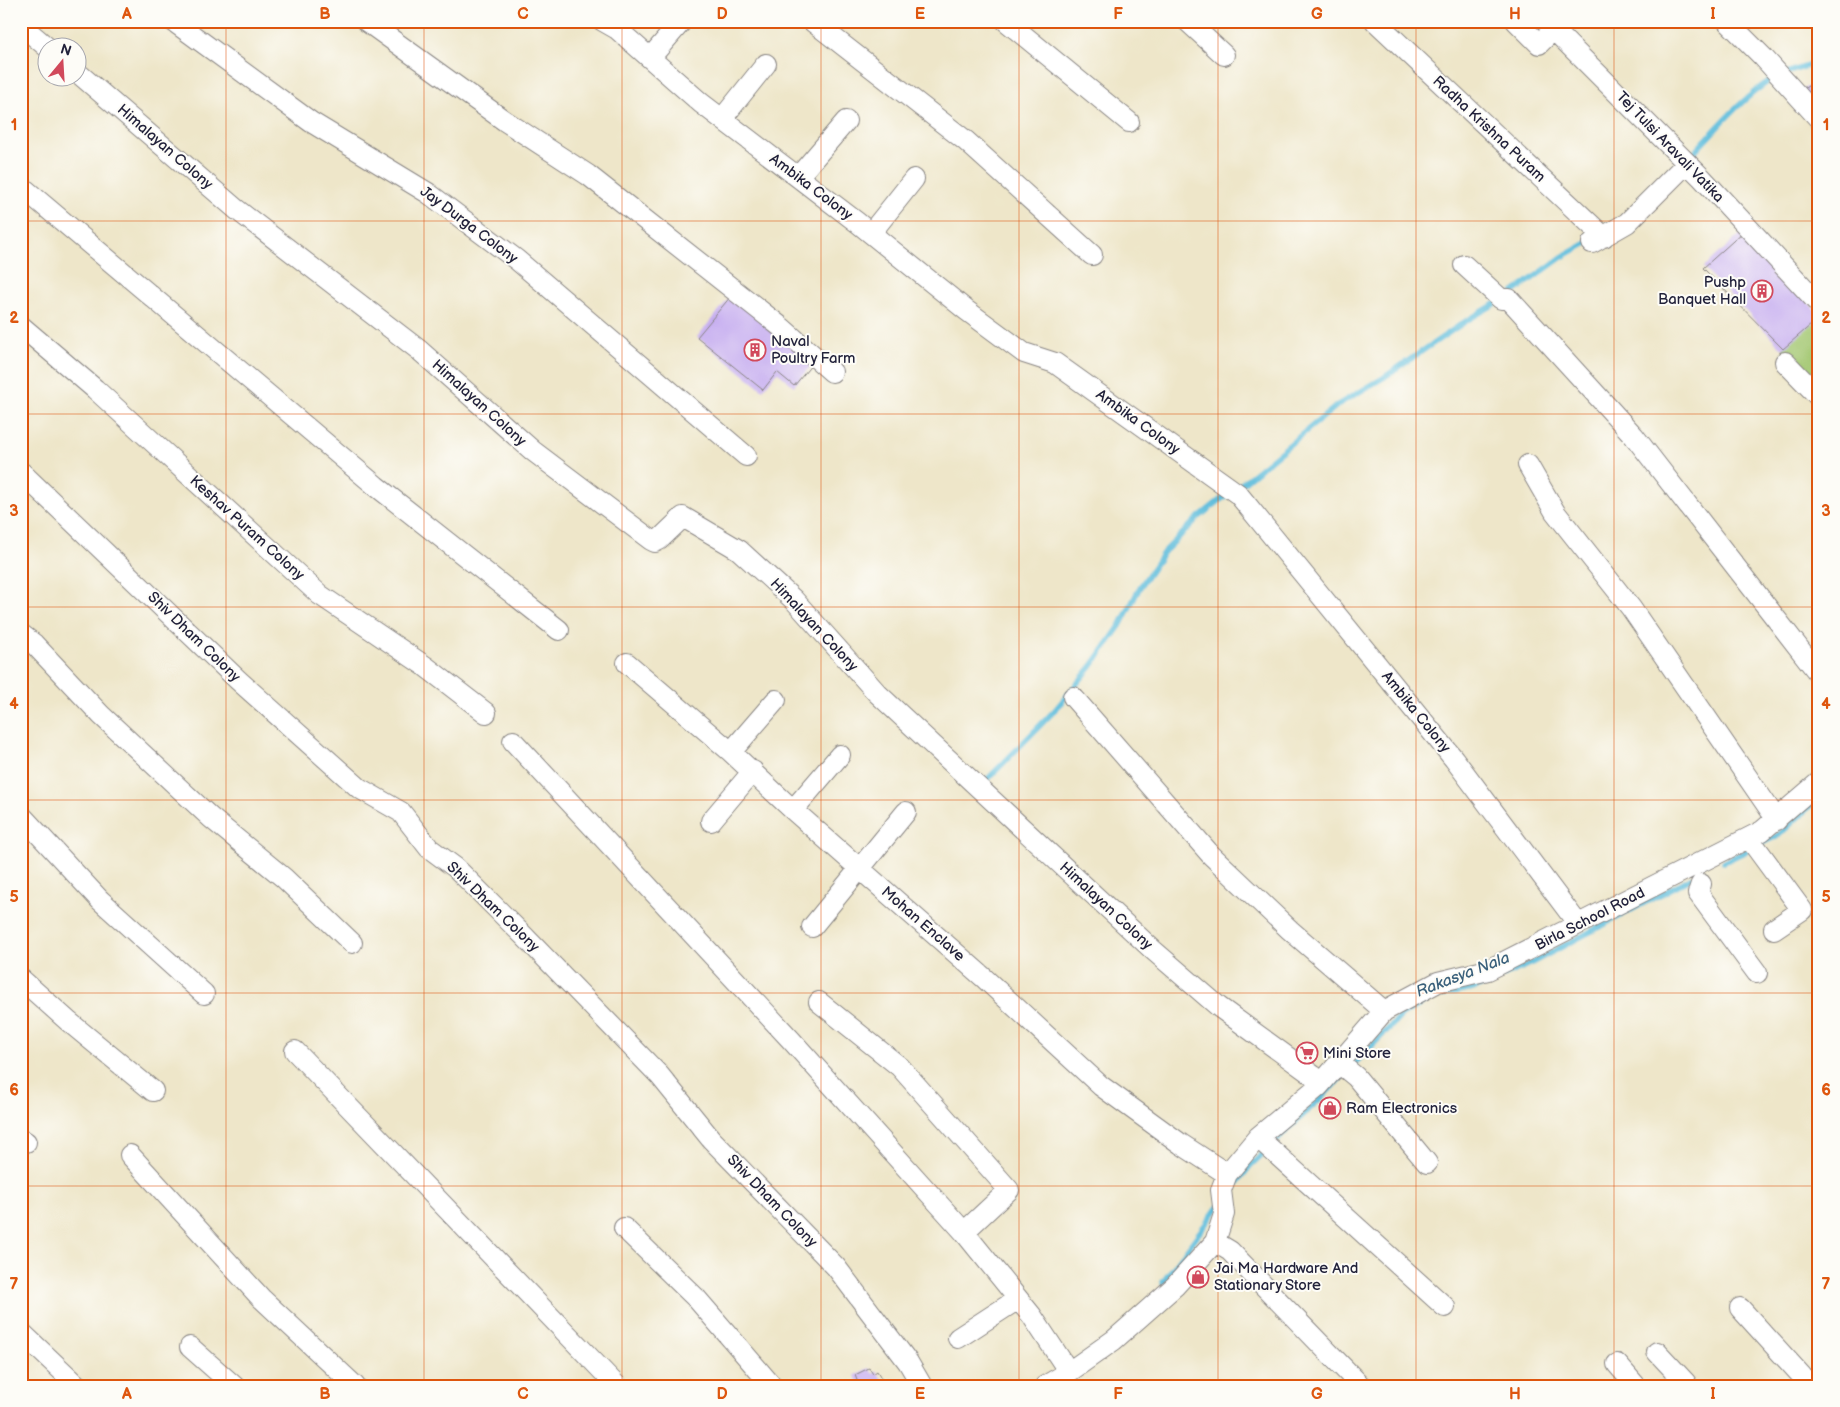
<svg xmlns="http://www.w3.org/2000/svg" width="1840" height="1407" font-family="'Balsamiq Sans',sans-serif">
<style>
.green{fill:#a3c771;stroke:#627456}
.lines{fill:none;stroke-linecap:round;stroke-linejoin:round}
.stream{stroke:#5ebddc;stroke-width:5.5}
.building{fill:#c5acf0}
.minor-casing{stroke:#888482;stroke-width:22}
.minor{stroke:#fff;stroke-width:20}
.grid{fill:none;stroke:#de560e;stroke-width:1;stroke-opacity:0.55}
.labels{text-anchor:middle;dominant-baseline:central;stroke-width:4;stroke-linejoin:round;paint-order:stroke}
.street-label{font-size:15px;fill:#22223b;stroke:#fdfcf7}
.poi-label{font-size:15px;fill:#22223b;stroke:#fdfcf7;text-anchor:start}
.water-label{font-size:16px;font-style:italic;fill:#3a607b;stroke:#fdfcf7}
.neatline{fill:none;stroke:#de560e;stroke-width:2}
.grid-label{font-size:16px;text-anchor:middle;font-weight:bold;fill:#de560e}
</style>
<rect width="100%" height="100%" fill="#fdfcf7"/>
<filter id="ink" filterUnits="userSpaceOnUse"><feTurbulence type="fractalNoise" baseFrequency=".02" numOctaves="2"/><feDisplacementMap in="SourceGraphic" scale="10" xChannelSelector="R" yChannelSelector="G"/><feConvolveMatrix kernelMatrix="1 2 1 2 8 2 1 2 1" color-interpolation-filters="sRGB"/></filter>
<filter id="wash" filterUnits="userSpaceOnUse"><feTurbulence type="fractalNoise" baseFrequency=".0096" numOctaves="4" result="noise"/><feDisplacementMap in="SourceGraphic" scale="20" xChannelSelector="R" yChannelSelector="G"/><feGaussianBlur stdDeviation="1.12" result="paint"/><feColorMatrix in="noise" values="0 0 0 0 0 0 0 0 0 0 0 0 0 0 0 0 0 1.4 0 .05"/><feComposite in="paint" operator="in"/></filter>
<g filter="url(#wash)">
<rect width="100%" height="100%" fill="#eee6c9"/>
<path class="green" d="M1819,314V388L1783,349Z"/>
<g class="lines">
<path class="stream" d="M1789,72L1819,62
M1692,155C1717,128 1741,99 1772,79
M1514,292L1562,257L1587,243
M1239,486L1339,404L1383,378L1466,321L1495,304
M983,784L1054,711L1091,667L1120,626L1140,587L1163,553L1199,517L1229,493
M1724,862L1780,834L1819,798
M1227,1196L1250,1166L1322,1097L1402,1015L1433,997L1473,989L1526,966L1691,878
M1163,1282L1218,1207"/>
</g>
<g id="blocks">
<path class="building" d="M1819,78V113L1801,91Z
M1743,232L1819,314V318L1783,349L1703,268Z
M731,296L813,363L794,386L777,372L763,390L697,337Z
M869,1368L873,1374L877,1371L883,1381L876,1386H854L858,1383L855,1375Z"/>
</g>
</g>
<g filter="url(#ink)">
<use href="#blocks" fill-opacity="0" stroke="#888482" stroke-width="1"/>
<g class="lines">
<g class="minor-casing">
<path id="minor" d="M173,21L311,122L428,193L517,260L746,456
M366,21L505,121L588,175L781,327L832,372
M603,21L617,29L701,103L858,223L966,310L1024,353L1055,363L1238,494L1454,759L1578,924
M812,21L966,141L1092,255
M1006,21L1129,122
M1187,21L1224,55
M1375,21L1604,237
M1516,21L1539,44L1551,32H1556L1702,178L1819,304
M1727,21L1763,57L1819,119
M21,25L48,48
M650,58L682,21
M78,73L236,209L419,350L533,451L651,540L655,542L659,540L683,517L739,550L794,600L877,693L1153,950L1219,1007L1322,1082
M722,119L766,64
M798,177L846,121
M21,186L376,486L559,630
M871,233L914,179
M1592,243L1627,223L1687,163
M1464,265L1501,299H1509L1634,436L1819,674
M21,326L95,389L320,595L425,666L486,713
M1785,362L1819,397
M1528,465L1555,512L1631,608L1777,820
M21,472L238,680L359,788L401,812L429,848L456,868L524,936L660,1076L711,1139L836,1267L908,1362L922,1386
M21,634L34,644L101,715L211,818L284,878L352,943
M627,663L731,752L793,810L983,977L1101,1086L1181,1144L1227,1174
M1073,697L1211,855L1290,930L1384,1011
M513,741L792,1041L964,1232L1032,1316L1069,1372
M731,752L776,700
M793,810L840,755
M21,815L100,900L204,994
M711,821L753,771
M1749,838L1802,910L1774,929
M1701,884L1698,893L1757,973
M812,927L906,812
M21,979L68,1021L153,1091
M819,1002L900,1067L1009,1190L964,1232
M295,1051L617,1386
M1339,1063L1356,1077L1427,1163
M1258,1137L1265,1144L1445,1307
M21,1139L26,1142
M130,1155L261,1298L355,1386
M624,1228L697,1299L772,1386
M1215,1242L1230,1251L1361,1386
M1740,1308L1811,1386
M21,1332L78,1386
M958,1338L1018,1299
M190,1347L234,1386
M1657,1352L1686,1383L1684,1386
M1617,1364L1636,1386
M1045,1386L1069,1372L1114,1340L1175,1286L1215,1242L1224,1214L1221,1190L1227,1174L1258,1137L1319,1086L1384,1011L1438,982L1488,970L1762,831L1819,782"/>
</g>
<use href="#minor" class="minor"/>
</g>
</g>
<path class="grid" d="M226,21V1386M424,21V1386M622,21V1386M821,21V1386M1019,21V1386M1218,21V1386M1416,21V1386M1614,21V1386M21,221H1819M21,414H1819M21,607H1819M21,800H1819M21,993H1819M21,1186H1819"/>
<defs>
<g id="building-ring" transform="scale(1.125)"><circle r="9.5" fill="#fdfcf7" stroke="#d1495b" stroke-width="1.5"/><path d="M-4-6H4V6H1V3H-1V6H-4ZM-2.5-4.3h1.7v1.8h-1.7ZM.8-4.3h1.7v1.8H.8ZM-2.5-1h1.7V.8h-1.7ZM.8-1h1.7V.8H.8Z" fill="#d1495b"/></g>
<g id="supermarket-ring" transform="scale(1.125)"><circle r="9.5" fill="#fdfcf7" stroke="#d1495b" stroke-width="1.5"/><path d="M-6-5.5h2.5l.6 2H6L4.5 2H-2.5L-4.4-4H-6ZM-1.5 3.2a1.3 1.3 0 1 0 .1 0ZM3 3.2a1.3 1.3 0 1 0 .1 0Z" fill="#d1495b"/></g>
<g id="shop-ring" transform="scale(1.125)"><circle r="9.5" fill="#fdfcf7" stroke="#d1495b" stroke-width="1.5"/><path d="M-5-2.5h2.3a2.7 3.5 0 0 1 5.4 0H5L5.5 6h-11ZM-1.5-2.5h3a1.5 2.3 0 0 0-3 0Z" fill="#d1495b"/></g>
</defs>
<g fill-rule="evenodd">
<use href="#building-ring" x="1762" y="291"/>
<use href="#building-ring" x="755" y="350"/>
<use href="#supermarket-ring" x="1307" y="1053"/>
<use href="#shop-ring" x="1330" y="1108"/>
<use href="#shop-ring" x="1198" y="1277"/>
</g>
<g class="labels">
<g class="street-label">
<text transform="translate(1489 129) rotate(43)">Radha Krishna Puram</text>
<text transform="translate(165 147) rotate(41)">Himalayan Colony</text>
<text transform="translate(1670 147) rotate(46)">Tej Tulsi Aravali Vatika</text>
<text transform="translate(811 187) rotate(37)">Ambika Colony</text>
<text transform="translate(469 225) rotate(37)">Jay Durga Colony</text>
<text transform="translate(479 403) rotate(42)">Himalayan Colony</text>
<text transform="translate(1138 422) rotate(36)">Ambika Colony</text>
<text transform="translate(247 528) rotate(42)">Keshav Puram Colony</text>
<text transform="translate(814 625) rotate(47)">Himalayan Colony</text>
<text transform="translate(194 637) rotate(44)">Shiv Dham Colony</text>
<text transform="translate(1416 712) rotate(51)">Ambika Colony</text>
<text transform="translate(1106 906) rotate(43)">Himalayan Colony</text>
<text transform="translate(493 907) rotate(44)">Shiv Dham Colony</text>
<text transform="translate(1590 919) rotate(-27)">Birla School Road</text>
<text transform="translate(923 924) rotate(41)">Mohan Enclave</text>
<text transform="translate(772 1201) rotate(46)">Shiv Dham Colony</text>
</g>
<g class="poi-label">
<text x="1746" y="282" text-anchor="end">Pushp<tspan x="1746" dy="17">Banquet Hall</tspan></text>
<text x="771" y="341">Naval<tspan x="771" dy="17">Poultry Farm</tspan></text>
<text x="1323" y="1053">Mini Store</text>
<text x="1346" y="1108">Ram Electronics</text>
<text x="1214" y="1268">Jai Ma Hardware And<tspan x="1214" dy="17">Stationary Store</tspan></text>
</g>
<g class="water-label">
<text transform="translate(1463 975) rotate(-21)">Rakasya Nala</text>
</g>
</g>
<rect width="1840" height="1407" fill="none" stroke="#fdfcf7" stroke-width="55"/>
<g transform="translate(62 62) rotate(18)"><circle r="24" fill="#fdfcf7" stroke="#a5a5ac"/>
<path d="M0-4L9 19L0 12L-9 19Z" fill="#d1495b"/>
<text y="-8" font-size="14" font-weight="bold" text-anchor="middle" fill="#22223b">N</text>
</g>
<rect x="28" y="28" width="1784" height="1352" class="neatline"/>
<g class="grid-label">
<text x="127" y="19">A</text>
<text x="325" y="19">B</text>
<text x="523" y="19">C</text>
<text x="722" y="19">D</text>
<text x="920" y="19">E</text>
<text x="1118" y="19">F</text>
<text x="1317" y="19">G</text>
<text x="1515" y="19">H</text>
<text x="1713" y="19">I</text>
<text x="14" y="130">1</text>
<text x="1826" y="130">1</text>
<text x="14" y="323">2</text>
<text x="1826" y="323">2</text>
<text x="14" y="516">3</text>
<text x="1826" y="516">3</text>
<text x="14" y="709">4</text>
<text x="1826" y="709">4</text>
<text x="14" y="902">5</text>
<text x="1826" y="902">5</text>
<text x="14" y="1095">6</text>
<text x="1826" y="1095">6</text>
<text x="14" y="1289">7</text>
<text x="1826" y="1289">7</text>
<text x="127" y="1399">A</text>
<text x="325" y="1399">B</text>
<text x="523" y="1399">C</text>
<text x="722" y="1399">D</text>
<text x="920" y="1399">E</text>
<text x="1118" y="1399">F</text>
<text x="1317" y="1399">G</text>
<text x="1515" y="1399">H</text>
<text x="1713" y="1399">I</text>
</g>
</svg>
